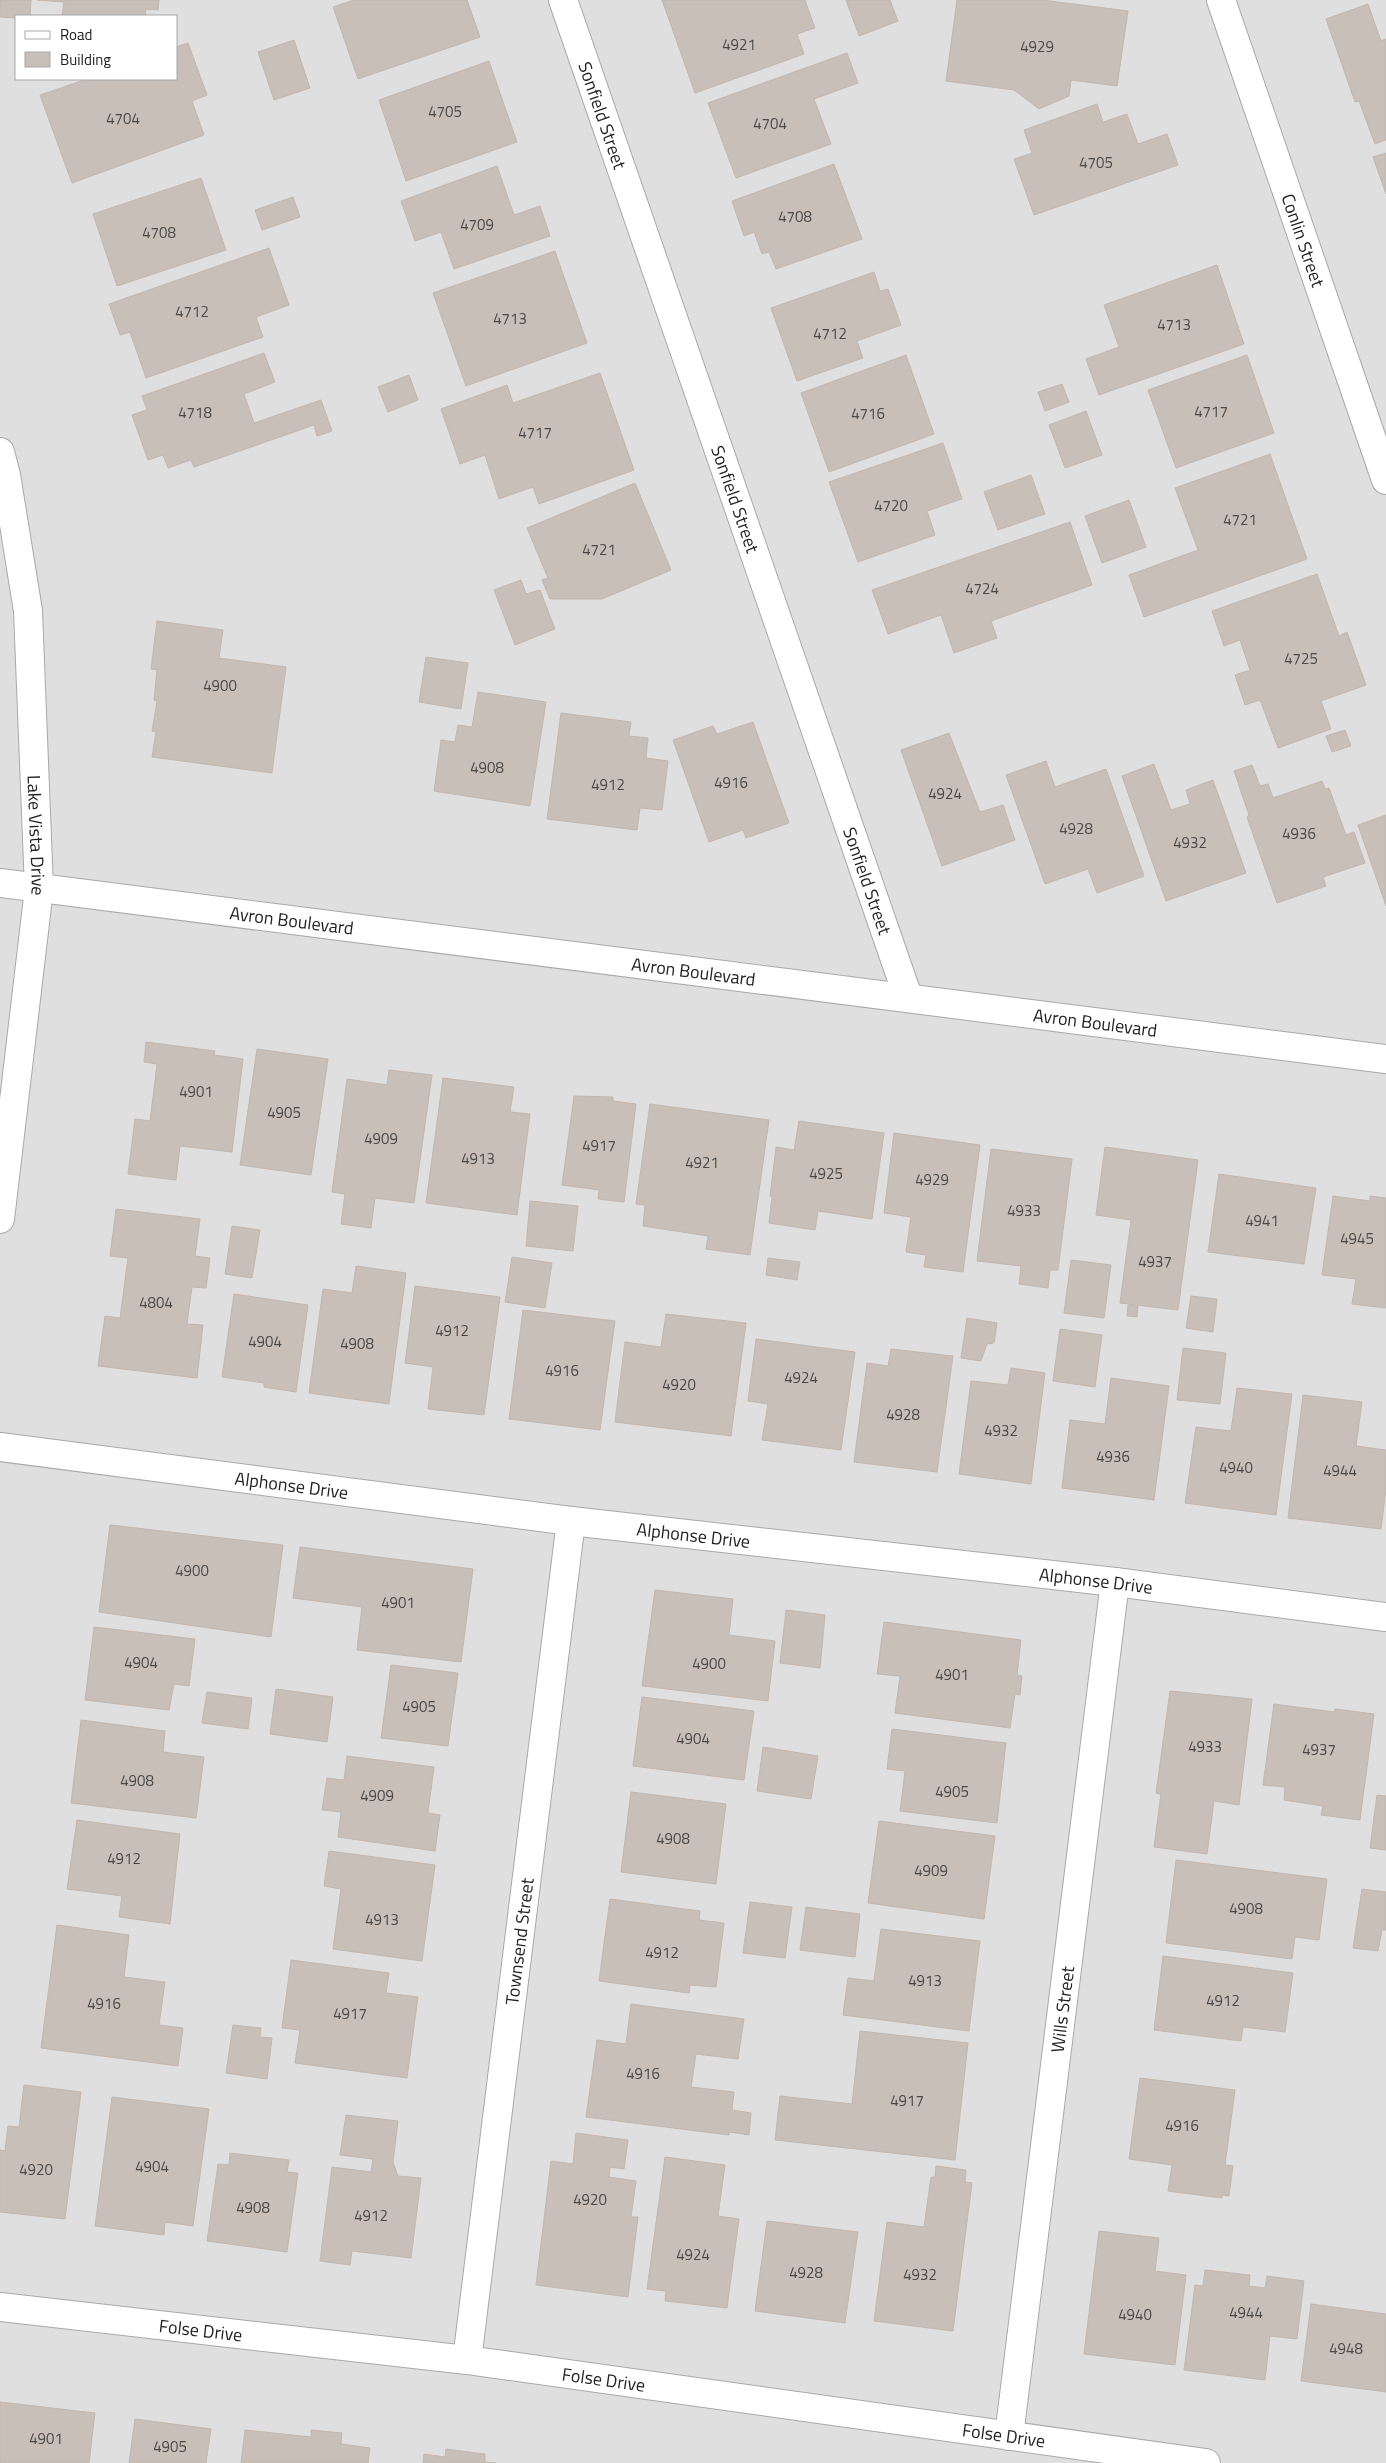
<svg xmlns="http://www.w3.org/2000/svg" width="1386" height="2463" font-family="'Titillium Web',sans-serif">
<style>
.residential{fill:#e0dfdf;fill-rule:evenodd}
.building{fill:#c7bfb8;stroke:#c4b6ab}
.lines{fill:none;stroke-linecap:round;stroke-linejoin:round}
.minor-casing{stroke:#a9a9a9;stroke-width:30}
.minor{stroke:#fff;stroke-width:28}
.labels{text-anchor:middle;dominant-baseline:central;stroke-width:4;stroke-linejoin:round;paint-order:stroke}
.number-label{font-size:15px;fill:#4b4948}
.street-label{font-size:18px;fill:#222;stroke:#fff}
</style>
<rect width="100%" height="100%" fill="#f2efe9"/>
<path class="residential" d="M0,0H1386V2463H0ZM16,16H176V79H16Z"/>
<path class="building" d="M0,0H31L30,16H16V18L0,17Z
M37,0H159L158,10L146,9L145,16H62L64,2Z
M354,0H467L480,37L358,79L333,7Z
M662,0H805L815,28L797,34L804,54L695,93Z
M846,0H890L898,21L859,36Z
M957,0H1042L1128,11L1117,86L1071,80L1069,96L1039,109L1014,90L946,81Z
M1368,4L1381,41L1386,39V140L1375,144L1359,101L1355,102L1326,19Z
M294,40L310,88L274,100L258,52Z
M188,43L207,95L192,101L204,135L72,183L40,95L87,79H176V47Z
M847,53L858,83L814,99L831,144L736,178L708,103Z
M489,61L517,142L406,181L379,100Z
M1097,104L1103,122L1127,114L1138,144L1167,134L1178,165L1034,215L1014,159L1032,153L1024,130Z
M1386,153V194L1373,157Z
M834,164L862,239L776,269L769,252L762,254L754,232L744,236L732,201Z
M497,166L514,215L540,206L550,236L454,269L441,232L415,241L401,201Z
M201,178L226,250L117,286L93,214Z
M293,197L300,217L262,230L255,210Z
M269,248L289,305L256,317L263,337L146,378L130,332L120,335L109,304Z
M555,251L587,343L466,386L433,293Z
M1217,265L1244,344L1099,395L1086,359L1119,347L1104,305Z
M874,272L880,291L888,289L901,325L857,341L863,358L797,381L771,308Z
M264,353L275,382L244,394L254,423L321,400L332,431L317,436L314,425L194,467L191,460L168,468L163,455L148,460L132,415L147,410L142,396Z
M906,355L934,434L829,472L801,393Z
M1247,355L1274,433L1176,468L1148,390Z
M600,373L634,470L539,504L533,487L499,499L485,455L460,464L441,409L507,385L513,403Z
M409,375L418,400L388,412L378,387Z
M1062,384L1069,402L1045,411L1038,392Z
M1086,411L1102,455L1065,468L1049,425Z
M943,443L962,499L927,511L935,535L858,562L829,482Z
M1270,454L1307,559L1144,617L1129,575L1198,550L1175,488Z
M1031,475L1045,514L998,530L984,492Z
M635,483L671,570L602,599H550L542,580L548,578L527,528Z
M1129,500L1146,547L1102,563L1085,516Z
M1070,522L1092,585L991,621L997,638L954,653L941,615L888,634L872,590Z
M1317,574L1339,636L1347,632L1366,685L1321,701L1331,729L1278,748L1260,700L1245,705L1235,675L1250,670L1240,640L1224,646L1212,611Z
M521,580L526,594L540,590L555,629L515,645L494,590Z
M157,621L223,630L219,658L286,667L272,773L152,757L156,732L152,731L157,701L154,700L157,670L151,669Z
M426,657L468,663L461,709L419,702Z
M478,692L546,702L530,806L434,791L441,740L455,742L458,725L472,727Z
M561,713L631,722L629,736L648,738L646,758L668,761L662,810L640,808L637,830L547,819Z
M753,722L789,823L746,838L743,830L709,842L673,740L713,726L717,734Z
M1345,730L1351,746L1332,752L1326,736Z
M949,733L980,812L1003,805L1015,840L942,866L901,750Z
M1046,761L1055,787L1106,769L1144,876L1097,893L1088,869L1045,884L1006,775Z
M1154,764L1171,810L1190,804L1186,790L1213,780L1246,873L1166,901L1122,776Z
M1252,765L1260,786L1268,784L1273,798L1322,781L1325,789L1329,788L1346,835L1354,832L1365,863L1323,877L1326,886L1277,903L1247,817L1249,815L1234,771Z
M1386,815V906L1358,825Z
M146,1042L215,1051L214,1055L243,1059L232,1152L180,1146L176,1180L128,1174L135,1119L150,1121L157,1064L144,1062Z
M257,1049L328,1059L311,1175L240,1165Z
M389,1070L432,1075L414,1203L375,1198L371,1228L341,1224L345,1194L332,1192L347,1079L387,1085Z
M443,1078L514,1087L510,1112L530,1114L517,1215L426,1203Z
M574,1096L613,1097V1101L636,1104L624,1202L598,1199L599,1190L562,1185Z
M650,1104L769,1120L750,1255L706,1249L708,1236L643,1226L645,1205L636,1204Z
M799,1121L884,1133L872,1219L818,1211L815,1230L769,1223L772,1197L770,1196L776,1147L794,1150Z
M894,1133L980,1145L963,1272L924,1267L926,1255L906,1252L911,1217L884,1213Z
M1105,1147L1198,1160L1178,1310L1120,1303L1131,1220L1096,1215Z
M991,1149L1072,1159L1058,1270H1050L1048,1288L1019,1284L1021,1266L977,1261Z
M1219,1174L1316,1188L1304,1264L1208,1252Z
M1333,1196L1370,1201V1196L1386,1198V1308L1352,1304L1356,1279L1322,1275Z
M530,1201L578,1206L573,1251L526,1246Z
M116,1209L200,1219L195,1256L210,1258L206,1288L192,1287L187,1324L203,1325L197,1378L98,1366L105,1316L120,1318L128,1258L110,1256Z
M232,1226L260,1230L252,1278L225,1274Z
M512,1257L552,1263L545,1308L505,1302Z
M768,1258L800,1262L797,1280L766,1275Z
M1071,1260L1111,1265L1104,1318L1064,1313Z
M356,1266L406,1273L389,1404L309,1393L323,1289L352,1293Z
M415,1286L500,1297L484,1415L428,1409L433,1367L405,1363Z
M234,1294L308,1305L296,1392L264,1387V1383L222,1377Z
M1191,1296L1217,1299L1213,1332L1186,1328Z
M1128,1305L1138,1306L1137,1317L1127,1316Z
M523,1310L615,1321L600,1430L509,1419Z
M666,1314L746,1323L731,1436L615,1422L625,1342L661,1347Z
M967,1318L997,1323L994,1343L987,1344L981,1361L961,1358Z
M1060,1329L1102,1335L1095,1387L1053,1381Z
M756,1339L855,1352L841,1450L762,1440L768,1404L748,1401Z
M1183,1348L1226,1353L1220,1404L1177,1400Z
M891,1349L953,1356L937,1472L854,1462L867,1363L888,1366Z
M1011,1368L1045,1373L1031,1484L959,1474L971,1381L1008,1385Z
M1111,1378L1169,1386L1154,1500L1062,1488L1070,1420L1105,1424Z
M1237,1388L1292,1394L1276,1515L1185,1503L1196,1427L1231,1431Z
M1303,1395L1362,1402L1356,1446L1386,1450V1489L1381,1529L1288,1518Z
M110,1525L283,1545L271,1637L99,1612Z
M300,1547L473,1569L461,1662L357,1650L362,1607L293,1598Z
M655,1590L733,1599L729,1635L775,1641L768,1701L642,1686Z
M786,1610L825,1615L820,1668L780,1663Z
M884,1622L1021,1640L1017,1675L1022,1676L1020,1695L1015,1694L1010,1728L895,1713L900,1676L877,1674Z
M94,1627L195,1639L189,1686L174,1684L169,1710L85,1700Z
M391,1665L458,1673L448,1746L381,1738Z
M276,1689L333,1697L327,1742L270,1734Z
M1170,1691L1252,1699L1239,1805L1214,1801L1207,1854L1154,1847L1161,1794L1156,1793Z
M207,1692L252,1698L248,1729L202,1723Z
M642,1697L754,1711L744,1780L633,1766Z
M1274,1704L1334,1712L1335,1709L1374,1714L1360,1820L1321,1815L1323,1806L1284,1800L1285,1787L1263,1785Z
M81,1720L165,1731L163,1752L204,1757L196,1818L71,1803Z
M892,1729L1006,1743L997,1823L900,1811L905,1771L887,1769Z
M763,1747L818,1756L811,1799L757,1791Z
M347,1756L434,1767L428,1813L440,1815L435,1851L338,1837L341,1812L322,1810L327,1778L344,1780Z
M631,1792L726,1804L716,1884L621,1872Z
M1377,1795L1386,1796V1850L1370,1848Z
M77,1820L180,1834L170,1924L119,1917L122,1896L67,1889Z
M879,1821L995,1836L984,1919L868,1903Z
M329,1851L435,1865L422,1961L333,1949L341,1889L324,1886Z
M1176,1860L1327,1879L1319,1940L1295,1937L1292,1959L1166,1943Z
M1362,1889L1386,1892V1930H1382L1378,1951L1353,1948Z
M610,1899L700,1911L699,1920L724,1923L716,1987L690,1985L689,1993L599,1981Z
M750,1902L792,1907L785,1958L743,1953Z
M806,1907L860,1914L855,1957L800,1950Z
M57,1925L129,1935L124,1977L165,1982L159,2025L183,2028L178,2066L41,2048Z
M881,1929L980,1941L969,2031L843,2015L848,1978L874,1981Z
M1163,1956L1293,1973L1285,2032L1243,2027L1241,2041L1154,2030Z
M291,1960L389,1973L386,1993L418,1997L407,2078L295,2063L300,2030L282,2028Z
M631,2004L744,2019L738,2059L696,2054L691,2087L734,2092L732,2110L751,2113L749,2135L729,2132V2135L586,2117L597,2040L626,2044Z
M233,2025L261,2028L260,2037L272,2038L267,2079L226,2073Z
M860,2031L968,2043L955,2160L775,2140L780,2096L852,2104Z
M1140,2078L1235,2090L1225,2165L1233,2166L1229,2196L1222,2195V2198L1168,2191L1172,2165L1129,2159Z
M24,2085L81,2092L65,2219L0,2212V2150L5,2151L8,2126L19,2127Z
M112,2097L209,2109L193,2226L165,2222L164,2235L95,2226Z
M346,2115L398,2121L393,2162L398,2176L421,2178L411,2258L352,2251L350,2265L320,2261L332,2167L371,2172L373,2159L340,2155Z
M576,2133L628,2140L624,2169L610,2167L609,2177L636,2181L631,2217H638L628,2297L536,2285L551,2161L573,2164Z
M230,2153L289,2160L287,2172L298,2173L287,2252L207,2241L218,2164L229,2165Z
M665,2157L725,2165L718,2216L739,2219L727,2308L665,2301L666,2291L647,2289Z
M936,2166L966,2170L965,2182L972,2183L953,2331L874,2321L887,2222L924,2227L931,2177H935Z
M767,2221L858,2232L845,2323L755,2311Z
M1099,2231L1159,2238L1155,2271L1186,2275L1175,2365L1084,2354Z
M1205,2270L1250,2275L1249,2286L1265,2288L1267,2276L1304,2281L1297,2339L1270,2336L1265,2380L1184,2370L1195,2285L1203,2286Z
M1311,2304L1386,2314V2392L1301,2381Z
M0,2402L95,2413L89,2463H0Z
M135,2419L211,2429L206,2463H129Z
M245,2430L311,2437V2430L342,2433L341,2444L370,2448L368,2463H241Z
M446,2449L485,2454V2462L496,2463H423L424,2454L445,2457Z"/>
<g class="lines">
<g class="minor-casing">
<g id="minor">
<path id="s1" d="M563,0L908,997"/>
<path id="s2" d="M1221,0L1386,480"/>
<path id="s3" d="M0,452L6,475L28,611L39,889L0,1219"/>
<path id="s4" d="M0,883L1386,1059"/>
<path id="s5" d="M0,1447L571,1521L1115,1582L1386,1617"/>
<path id="s6" d="M0,2307L467,2360L1206,2463"/>
<path id="s7" d="M467,2360L571,1521"/>
<path id="s8" d="M1009,2436L1115,1582"/>
</g>
</g>
<use href="#minor" class="minor"/>
</g>
<g class="labels">
<g class="number-label">
<text x="739" y="44">4921</text>
<text x="1037" y="46">4929</text>
<text x="445" y="111">4705</text>
<text x="123" y="118">4704</text>
<text x="770" y="123">4704</text>
<text x="1096" y="162">4705</text>
<text x="795" y="216">4708</text>
<text x="477" y="224">4709</text>
<text x="159" y="232">4708</text>
<text x="192" y="311">4712</text>
<text x="510" y="318">4713</text>
<text x="1174" y="324">4713</text>
<text x="830" y="333">4712</text>
<text x="1211" y="411">4717</text>
<text x="195" y="412">4718</text>
<text x="868" y="413">4716</text>
<text x="535" y="432">4717</text>
<text x="891" y="505">4720</text>
<text x="1240" y="519">4721</text>
<text x="599" y="549">4721</text>
<text x="982" y="588">4724</text>
<text x="1301" y="658">4725</text>
<text x="220" y="685">4900</text>
<text x="487" y="767">4908</text>
<text x="731" y="782">4916</text>
<text x="608" y="784">4912</text>
<text x="945" y="793">4924</text>
<text x="1076" y="828">4928</text>
<text x="1299" y="833">4936</text>
<text x="1190" y="842">4932</text>
<text x="196" y="1091">4901</text>
<text x="284" y="1112">4905</text>
<text x="381" y="1138">4909</text>
<text x="599" y="1145">4917</text>
<text x="478" y="1158">4913</text>
<text x="702" y="1162">4921</text>
<text x="826" y="1173">4925</text>
<text x="932" y="1179">4929</text>
<text x="1024" y="1210">4933</text>
<text x="1262" y="1220">4941</text>
<text x="1357" y="1238">4945</text>
<text x="1155" y="1261">4937</text>
<text x="156" y="1302">4804</text>
<text x="452" y="1330">4912</text>
<text x="265" y="1341">4904</text>
<text x="357" y="1343">4908</text>
<text x="562" y="1370">4916</text>
<text x="801" y="1377">4924</text>
<text x="679" y="1384">4920</text>
<text x="903" y="1414">4928</text>
<text x="1001" y="1430">4932</text>
<text x="1113" y="1456">4936</text>
<text x="1236" y="1467">4940</text>
<text x="1340" y="1470">4944</text>
<text x="192" y="1570">4900</text>
<text x="398" y="1602">4901</text>
<text x="141" y="1662">4904</text>
<text x="709" y="1663">4900</text>
<text x="952" y="1674">4901</text>
<text x="419" y="1706">4905</text>
<text x="693" y="1738">4904</text>
<text x="1205" y="1746">4933</text>
<text x="1319" y="1749">4937</text>
<text x="137" y="1780">4908</text>
<text x="952" y="1791">4905</text>
<text x="377" y="1795">4909</text>
<text x="673" y="1838">4908</text>
<text x="124" y="1858">4912</text>
<text x="931" y="1870">4909</text>
<text x="1246" y="1908">4908</text>
<text x="382" y="1919">4913</text>
<text x="662" y="1952">4912</text>
<text x="925" y="1980">4913</text>
<text x="1223" y="2000">4912</text>
<text x="104" y="2003">4916</text>
<text x="350" y="2013">4917</text>
<text x="643" y="2073">4916</text>
<text x="907" y="2100">4917</text>
<text x="1182" y="2125">4916</text>
<text x="152" y="2166">4904</text>
<text x="36" y="2169">4920</text>
<text x="590" y="2199">4920</text>
<text x="253" y="2207">4908</text>
<text x="371" y="2215">4912</text>
<text x="693" y="2254">4924</text>
<text x="806" y="2272">4928</text>
<text x="920" y="2274">4932</text>
<text x="1246" y="2312">4944</text>
<text x="1135" y="2314">4940</text>
<text x="1346" y="2348">4948</text>
<text x="46" y="2438">4901</text>
<text x="170" y="2446">4905</text>
</g>
<g class="street-label">
<text stroke="none"><textPath href="#s1" startOffset="122">Sonfield Street</textPath></text>
<text stroke="none"><textPath href="#s2" startOffset="254">Conlin Street</textPath></text>
<text stroke="none"><textPath href="#s1" startOffset="528">Sonfield Street</textPath></text>
<text stroke="none"><textPath href="#s3" startOffset="386">Lake Vista Drive</textPath></text>
<text stroke="none"><textPath href="#s1" startOffset="932">Sonfield Street</textPath></text>
<text stroke="none"><textPath href="#s4" startOffset="294">Avron Boulevard</textPath></text>
<text stroke="none"><textPath href="#s4" startOffset="699">Avron Boulevard</textPath></text>
<text stroke="none"><textPath href="#s4" startOffset="1104">Avron Boulevard</textPath></text>
<text stroke="none"><textPath href="#s5" startOffset="294">Alphonse Drive</textPath></text>
<text stroke="none"><textPath href="#s5" startOffset="699">Alphonse Drive</textPath></text>
<text stroke="none"><textPath href="#s5" startOffset="1104">Alphonse Drive</textPath></text>
<text stroke="none"><textPath href="#s7" startOffset="422">Townsend Street</textPath></text>
<text stroke="none"><textPath href="#s8" startOffset="430">Wills Street</textPath></text>
<text stroke="none"><textPath href="#s6" startOffset="202">Folse Drive</textPath></text>
<text stroke="none"><textPath href="#s6" startOffset="608">Folse Drive</textPath></text>
<text stroke="none"><textPath href="#s6" startOffset="1012">Folse Drive</textPath></text>
</g>
</g>
<rect x="15" y="15" width="162" height="65" fill="#ffffff" stroke="#a7a7a7"/>
<rect x="25" y="31" width="25" height="8" fill="#ffffff" stroke="#a7a7a7"/>
<text x="60" y="40" font-size="15" fill="#222222">Road</text>
<rect x="25" y="52" width="25" height="15" fill="#c7bfb8" stroke="#a7a7a7"/>
<text x="60" y="65" font-size="15" fill="#222222">Building</text>
</svg>
